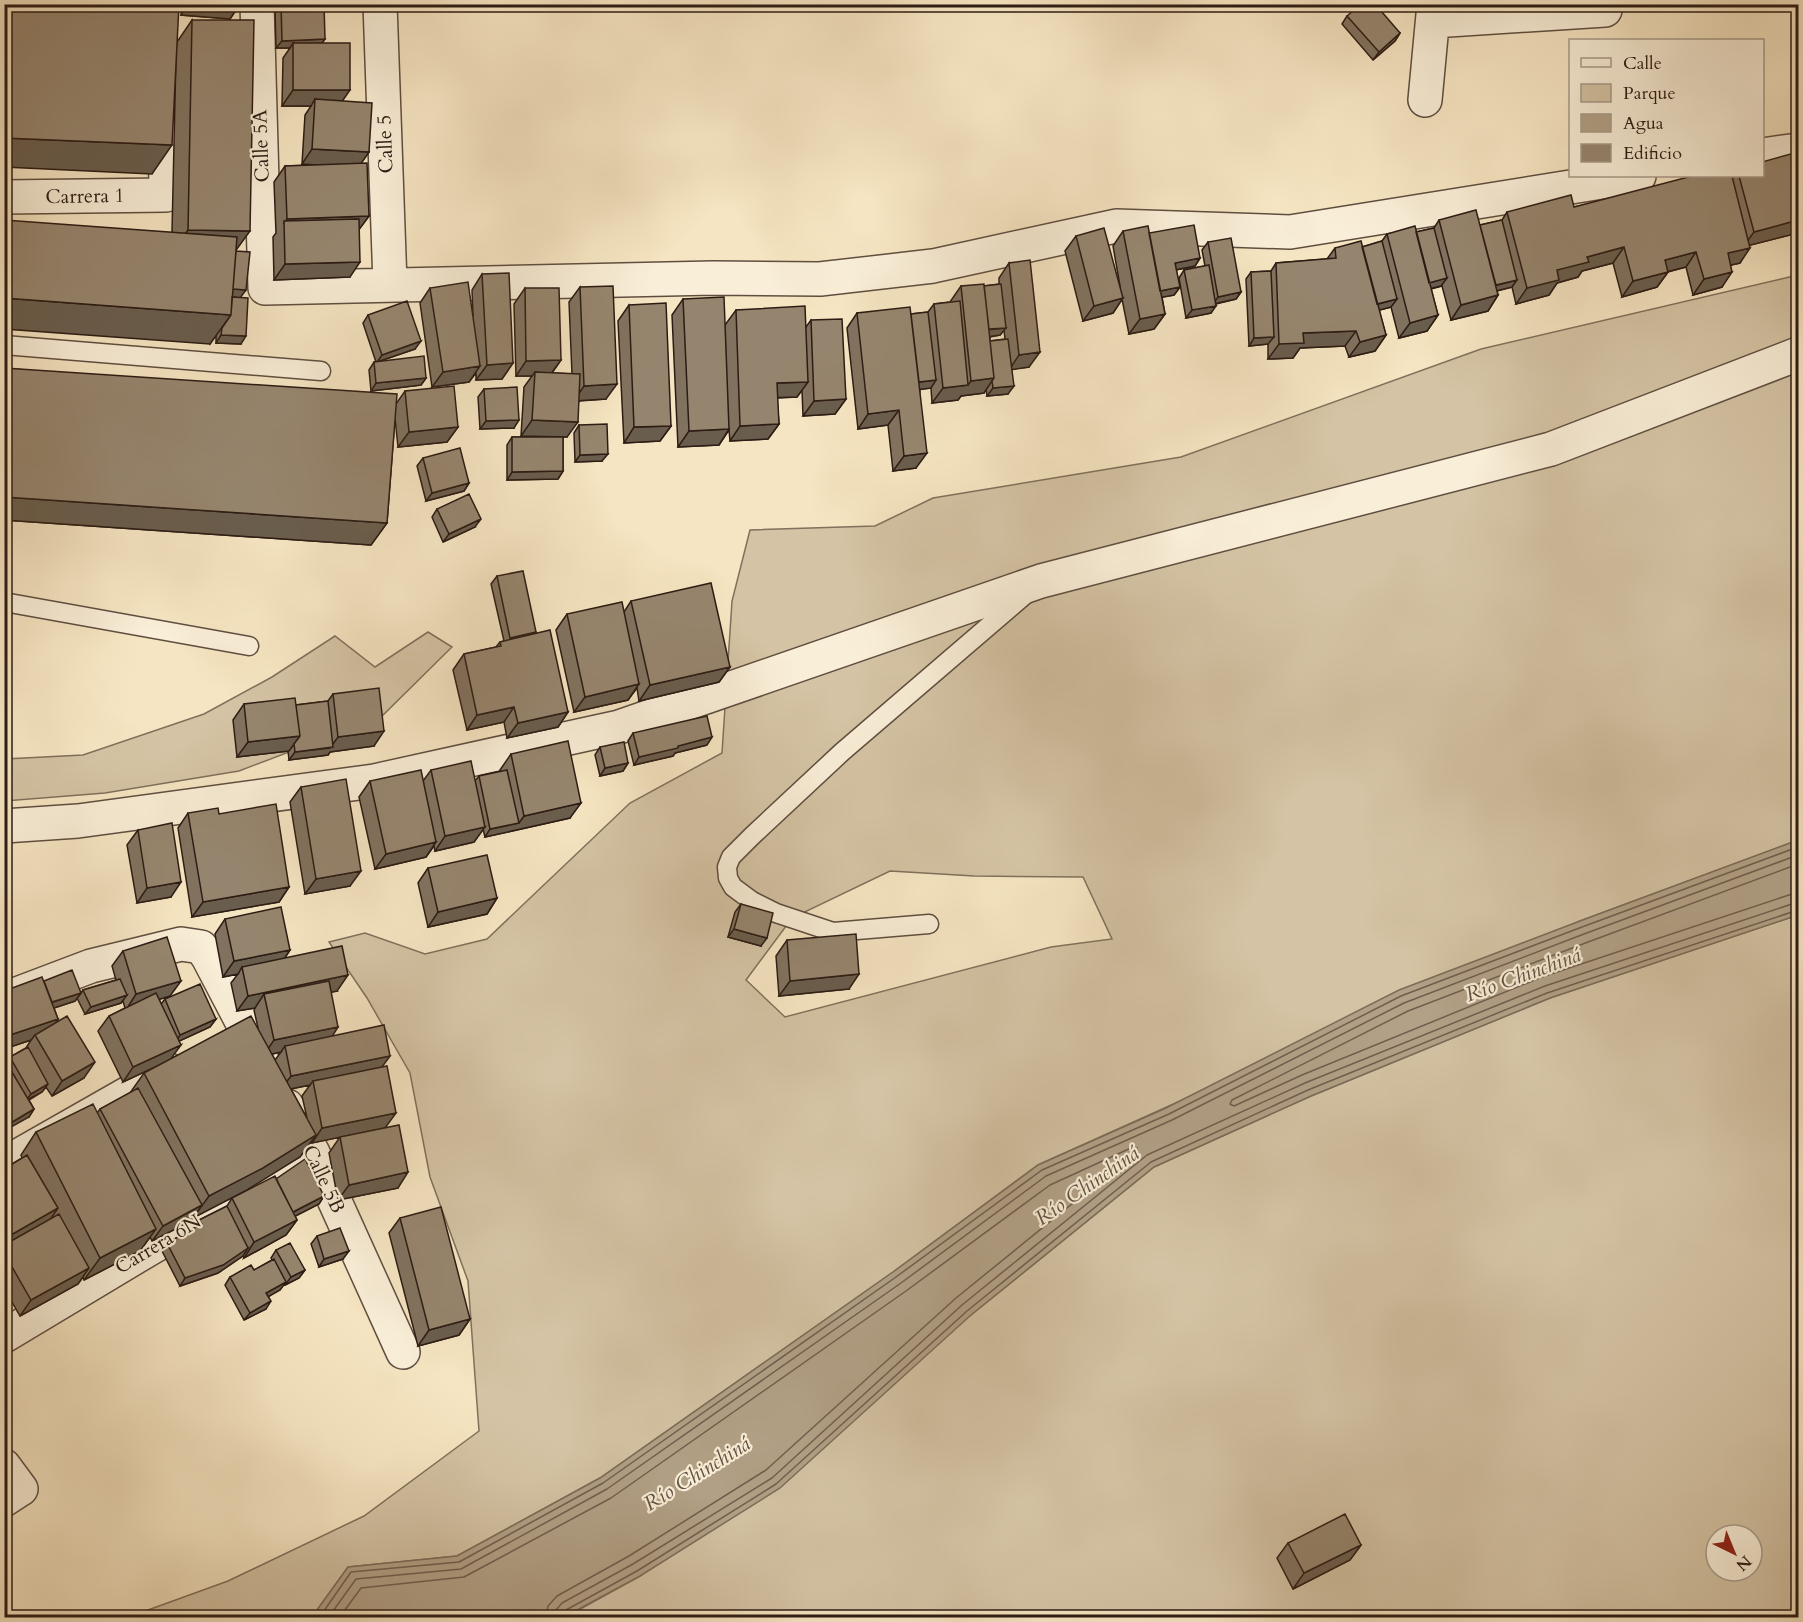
<svg xmlns="http://www.w3.org/2000/svg" width="1803" height="1622" font-family="Cardo,serif">
<style>
.green{fill:#d4c3a4;stroke:#80705c;stroke-width:1.5;fill-rule:evenodd}
.water{fill:#b2a187;stroke:#7d6c59;stroke-width:1.5}
.lines{fill:none;stroke-linecap:round;stroke-linejoin:round}
.shore{stroke:#705e4e;stroke-width:1.5}
.lane-casing{stroke:#5f4e40;stroke-width:21}
.street-casing{stroke:#5f4e40;stroke-width:36}
.lane{stroke:#f9eed7;stroke-width:18}
.street{stroke:#f9eed7;stroke-width:33}
.wall{fill:#81725f;stroke:#2d1c14;stroke-width:1.5;fill-rule:evenodd}
.shaded-wall{fill:#695d4d;stroke:#2d1c14;stroke-width:1.5}
.building{fill:#96856e;stroke:#2d1c14;stroke-width:1.5}
.labels{text-anchor:middle;dominant-baseline:central;stroke-width:4.5;stroke-linejoin:round;paint-order:stroke}
.street-label{font-size:20px;fill:#2d1c14;stroke:#f9eed7}
.water-label{font-size:21px;font-style:italic;fill:#625142;stroke:#f9eed7}
</style>
<rect width="100%" height="100%" fill="#f6e5c2"/>
<filter id="stains"><feTurbulence type="fractalNoise" baseFrequency=".00333" numOctaves="4"/><feColorMatrix values="0 0 0 0 .2 0 0 0 0 .09 0 0 0 0 .02 0 0 0 .5 -.17"/></filter>
<radialGradient id="worn" r=".72"><stop offset=".6" stop-color="#630" stop-opacity="0"/><stop offset="1" stop-color="#630" stop-opacity=".3"/></radialGradient>
<path class="green" d="M1798,275V840L1580,921L1038,1165L893,1272L600,1478L457,1556L348,1567L312,1617L126,1618L228,1581L364,1516L479,1431L468,1281L430,1177L410,1073L367,998L329,942L365,933L425,954L487,939L630,803L722,753L732,601L750,530L875,526L933,498L1181,457L1481,349ZM890,871L974,876L1083,877L1112,939L1051,947L785,1017L746,980L792,918Z
M428,632L452,647L381,717L239,771L105,793L5,801V759L83,755L204,714L272,677L335,636L375,667Z
M1798,915V1617L564,1618L640,1576L971,1315L1154,1167L1311,1096L1550,998ZM1716,1535H1752V1571H1716Z"/>
<path class="water" d="M1798,840V915L1550,998L1311,1096L1154,1167L971,1315L780,1488L640,1576L564,1617H312L348,1567L457,1556L600,1478L893,1272L1038,1165L1166,1108L1399,990L1580,921Z"/>
<g class="lines">
<path class="shore" d="M1798,864L1588,942L1408,1011L1232,1100L1230,1104L1234,1106L1302,1075L1542,977L1789,895L1798,893
M319,1618L351,1572L459,1562L603,1483L896,1277L1042,1170L1169,1114L1401,996L1582,927L1798,847
M328,1618L356,1579L461,1569L607,1489L901,1283L1046,1176L1172,1120L1404,1003L1584,934L1798,855
M339,1618L361,1588L464,1577L611,1498L906,1291L1050,1185L1133,1147L1137,1148L1136,1152L956,1298L766,1470L629,1556L557,1596L548,1606L546,1618
M555,1618L556,1610L562,1603L633,1564L772,1478L962,1305L1147,1155L1305,1083L1545,986L1798,902
M562,1618L566,1610L637,1571L776,1484L967,1311L1151,1162L1308,1090L1547,993L1798,910"/>
<g class="lane-casing">
<path id="lane" d="M4,345L321,371
M4,602L249,646
M929,924L833,932L776,913L752,901L733,887L728,878L727,867L731,857L752,836L842,752L1026,594"/>
</g>
<g class="street-casing">
<path id="street" d="M257,4L265,288L713,278L820,279L933,266L1116,226L1290,232L1639,176
M380,4L390,284
M1433,21L1605,10
M1425,100L1434,4
M1762,155L1798,150
M4,197L166,195L165,111
M4,826L78,821L374,781L619,727L1041,581L1551,449L1798,354
M4,999L91,966L181,944L201,947L208,957L262,1060
M287,1106L313,1153L403,1352
M4,1164L169,1070
M4,1336L149,1249L313,1153
M4,1466L21,1489L4,1500"/>
</g>
<use href="#lane" class="lane"/>
<use href="#street" class="street"/>
</g>
<path class="wall" d="M182,4H240L230,19L181,15Z
M276,4H281L325,39L322,43L342,101L369,152L361,163L369,216L359,229L350,277L274,280L273,237L276,233L274,182L285,166L313,165L302,164L305,115L311,106H282L283,58L290,48H276L275,7Z
M1347,16L1400,33L1395,41L1373,60L1342,24Z
M192,20L236,250L240,297L241,344L216,343V335L210,344L172,232L176,55L152,174L177,42Z
M1732,176H1762L1798,233L1750,245L1740,263L1731,265L1722,287L1693,295L1686,267L1668,272L1657,287L1622,297L1613,263L1582,271L1578,277L1557,283L1549,295L1516,304L1512,287L1497,291L1498,295L1488,311L1451,320L1442,286L1431,289L1438,315L1427,331L1399,338L1391,307L1379,310L1386,335L1375,351L1349,357L1345,346L1300,348L1293,358L1268,359V344L1249,346L1246,279L1251,272L1271,271L1276,263L1327,259L1335,248L1362,247L1382,241L1387,234L1416,232L1434,228L1439,220L1480,225L1502,220L1507,212L1574,207Z
M1123,231L1149,233L1200,258L1195,266L1176,270L1180,287L1174,295L1162,297L1165,314L1154,329L1129,334L1122,299L1113,313L1083,321L1065,251L1076,236L1120,286L1113,246Z
M1208,242L1241,292L1236,299L1216,304L1211,313L1186,318L1179,278L1184,270L1205,266L1202,250Z
M1009,263L1029,367L1012,369L1008,394L987,396L986,389L984,393L961,396L958,400L932,403L931,388L920,389L916,468L893,471L888,425L858,429L847,328L857,313L911,314L928,312L934,304L950,302L961,286H984L999,284V278ZM1004,330L1005,339L990,341V337L1000,335Z
M482,274L513,363L502,379L476,380V373L469,382L432,387L420,303L430,288L473,315L472,290Z
M580,287L606,399L579,401L567,437H563V471L558,479L507,480V445L512,437H553L521,436L524,387L532,376H516L514,304L525,288L561,360L552,373L572,374L569,302Z
M683,299L725,325L736,310L806,327L811,320L846,399L835,414L803,416L802,390L797,397L777,398L779,424L768,439L730,441L729,430L719,445L678,447L672,315Z
M629,305L671,426L660,441L624,443L618,321Z
M368,315L415,349L380,361L426,378L421,385L371,391L369,370L374,362H376L363,323Z
M4,368L396,404L405,391L458,427L447,442L398,447L395,418L387,523L371,545L4,520Z
M484,389L514,428L480,429L478,397Z
M579,425L602,461L575,462L574,433Z
M423,458L469,483L464,491L426,501L417,466Z
M437,509L475,527L443,542L432,517Z
M497,576L536,632L535,634L568,712L558,727L507,738L504,722L467,730L453,670L464,654L496,647L500,642L504,641L491,584Z
M631,601L730,667L719,682L639,701L637,688L628,700L574,712L556,630L567,614L624,612Z
M333,694L374,746L330,752L328,755L289,760L288,751L237,757L233,720L244,704L296,705L328,701Z
M633,733L707,745L675,753L673,756L634,765L628,741Z
M600,747L628,763L623,771L600,776L595,755Z
M511,754L570,818L485,837L483,829L474,842L435,851L434,846L426,857L375,869L359,797L370,781H423L431,770L475,781L479,776L501,771L500,770Z
M301,787L350,886L305,894L290,802Z
M188,813L289,887L279,902L192,917L178,828Z
M138,830L171,897L137,903L127,845Z
M428,868L497,898L487,914L428,927L418,883Z
M741,904L761,946L728,937L735,912Z
M225,919L290,950L284,959L337,991L331,992L332,1036L382,1067L386,1128L398,1188L338,1200L329,1153L340,1137L312,1143L311,1141L300,1157L193,1218L191,1221L152,1241L150,1237L140,1251L84,1280L83,1277L78,1284L20,1316L4,1288V1169L22,1158L21,1155L36,1132L97,1113L100,1109L130,1093L144,1073L155,1067L123,1082L98,1031L109,1016L125,1008L123,1001L121,1003L85,1014L77,998L83,990L116,980L112,966L123,951L170,996L159,999L161,1004L165,999L216,1019L210,1027L179,1041L171,1058L258,1028L254,1010L255,1008L237,1011L231,983L238,974L223,977L215,934ZM281,1052L275,1060L272,1054ZM310,1085L302,1096L307,1118L291,1089Z
M787,940L849,989L779,996L776,956Z
M44,981L81,993L75,1001L54,1008L58,1019L57,1022L84,1078L52,1096L46,1087L42,1092L29,1100L34,1109L29,1117L9,1073L5,1065L10,1057L26,1048L31,1040L4,1049V991Z
M276,1179L324,1196L319,1204L295,1216L297,1220L286,1235L244,1258L243,1256L218,1273L180,1286L162,1251L167,1243L194,1228L199,1220L227,1206L232,1198Z
M400,1218L470,1319L459,1335L418,1346L389,1233Z
M317,1236L343,1259L319,1267L311,1244Z
M276,1250L305,1270L299,1278L285,1285L284,1284L280,1290L268,1296L266,1309L244,1320L225,1285L230,1277L254,1270L272,1260L271,1258Z
M1288,1543L1361,1545L1350,1560L1293,1589L1277,1558Z"/>
<path class="shaded-wall" d="M188,4H240L230,19L181,15Z
M1400,33L1395,41L1373,60L1379,52Z
M325,39L319,47L293,43L290,48H276L282,41Z
M293,90H350L339,106L315,99L311,106H282Z
M4,138L172,145L152,174L4,167Z
M312,149L369,152L358,168L302,164Z
M369,216L358,231L284,223L287,219Z
M1798,220V233L1743,247L1754,232Z
M188,230L250,231L234,253L172,252Z
M1624,247L1613,263L1582,271L1578,277L1557,283L1549,295L1516,304L1527,288L1557,270L1587,257Z
M1750,248L1740,263L1717,268L1728,253Z
M1696,252L1686,267L1654,275L1665,260Z
M1200,258L1195,266L1170,271L1175,263Z
M360,262L350,277L274,280L285,264Z
M1668,272L1657,287L1622,297L1633,281Z
M1732,272L1722,287L1693,295L1704,279Z
M1447,278L1441,286L1417,292L1422,284Z
M1517,280L1512,287L1484,294L1490,287Z
M1180,287L1174,295L1148,300L1154,292Z
M225,288L246,290L240,298L219,295Z
M1241,292L1236,299L1213,304L1218,297Z
M1498,295L1488,311L1451,320L1461,305Z
M4,298L231,315L210,344L4,329Z
M1123,298L1113,313L1083,321L1094,306Z
M1397,299L1391,307L1365,314L1371,306Z
M1216,306L1211,313L1186,318L1192,310Z
M1165,314L1154,329L1129,334L1140,319Z
M1438,315L1427,331L1399,338L1410,323Z
M1006,328L1000,335L980,338L986,330Z
M1356,331L1345,346L1300,348L1293,358L1268,359L1279,344L1303,333Z
M221,335L246,336L241,344L216,343Z
M1386,335L1375,351L1349,357L1360,342Z
M1274,337L1268,344L1249,346L1254,338Z
M421,341L415,349L377,362L382,355Z
M1040,352L1029,367L1009,370L1019,355Z
M561,360L550,375L535,372L532,376H516L526,361Z
M513,363L502,379L476,380L487,365Z
M480,366L469,382L432,387L443,372Z
M426,378L421,385L371,391L376,383Z
M994,378L984,393L961,396L958,400L932,403L943,388L968,385L971,381Z
M936,380L931,388L908,391L913,383Z
M808,382L797,397L766,398L777,383Z
M617,384L606,399L574,401L584,386Z
M1014,386L1008,394L987,396L993,388Z
M846,399L835,414L803,416L814,401Z
M899,410L888,425L858,429L868,414Z
M519,420L514,428L480,429L486,421Z
M532,420L578,422L567,437L521,436Z
M779,424L768,439L730,441L740,426Z
M671,426L660,441L624,443L634,427Z
M458,427L447,442L398,447L409,432Z
M729,429L719,445L678,447L689,431Z
M927,453L916,468L893,471L904,456Z
M608,454L602,461L575,462L580,455Z
M563,471L558,479L507,480L512,472Z
M469,483L464,491L426,501L432,493Z
M4,497L387,523L371,545L4,520Z
M481,519L475,527L443,542L449,534Z
M730,667L719,682L639,701L650,685Z
M639,684L628,700L574,712L585,697Z
M514,707L504,722L467,730L477,715Z
M568,712L558,727L507,738L518,723Z
M384,731L374,746L330,752L328,755L289,760L295,752L330,748L338,737Z
M300,736L289,751L237,757L248,742Z
M712,737L707,745L675,753L673,756L634,765L639,757L678,746Z
M628,763L623,771L600,776L605,768Z
M581,803L570,818L485,837L490,829L519,823L524,816Z
M485,827L474,842L435,851L445,836Z
M436,842L426,857L375,869L386,854Z
M361,871L350,886L305,894L316,879Z
M181,882L171,897L137,903L147,888Z
M289,887L279,902L192,917L203,902Z
M497,898L487,914L428,927L438,912Z
M734,929L767,938L761,946L728,937Z
M290,950L280,965L242,967L238,974L223,977L234,961Z
M859,974L849,989L779,996L790,981Z
M348,975L337,991L267,1005L264,994L255,1008L237,1011L248,996Z
M181,981L170,996L126,1010L136,994Z
M81,993L75,1001L42,1012L47,1004Z
M127,995L121,1003L85,1014L91,1007Z
M58,1019L48,1035H35L31,1040L4,1049V1037Z
M216,1019L210,1027L175,1043L180,1035Z
M338,1027L328,1043L285,1046L281,1052L263,1056L274,1040Z
M181,1045L170,1060L123,1082L133,1067Z
M390,1056L379,1071L313,1081L310,1085L280,1091L291,1076Z
M95,1062L84,1078L52,1096L62,1081Z
M48,1084L42,1092L25,1101L31,1094Z
M34,1109L29,1117L4,1131V1127Z
M396,1113L385,1128L312,1143L322,1128Z
M316,1135L300,1157L247,1190L193,1218L209,1196Z
M408,1172L398,1188L338,1200L349,1185Z
M324,1196L319,1204L280,1224L286,1216Z
M202,1205L191,1221L152,1241L163,1226Z
M58,1208L48,1223L4,1248V1239Z
M297,1220L286,1235L244,1258L254,1242Z
M156,1229L140,1251L84,1280L100,1258Z
M248,1248L243,1256L218,1273L180,1286L185,1278Z
M349,1251L343,1259L319,1267L324,1259Z
M89,1268L78,1284L20,1316L31,1300Z
M305,1270L299,1278L285,1285L291,1277Z
M286,1282L280,1290L261,1301L266,1293Z
M271,1301L266,1309L244,1320L250,1313Z
M470,1319L459,1335L418,1346L429,1330Z
M1361,1545L1350,1560L1293,1589L1304,1573Z"/>
<path class="building" d="M4,4H179L172,145L4,138Z
M281,4H324L325,39L282,41Z
M1361,4H1375L1400,33L1379,52L1347,16Z
M192,20H254L250,231L188,230Z
M293,43H350V90H293Z
M315,99L372,103L369,152L312,149Z
M1798,152V220L1754,232L1739,176H1762V162Z
M367,163L369,216L287,219L285,166Z
M1692,176H1732L1750,248L1728,253L1732,272L1704,279L1696,252L1665,260L1668,272L1633,281L1624,247L1587,257L1589,262L1557,270L1559,280L1527,288L1507,212L1571,195L1574,207Z
M1476,210L1498,295L1461,305L1439,220Z
M359,219L360,262L285,264L284,221Z
M4,220L237,237L231,315L4,298Z
M1502,220L1517,280L1496,285L1480,225Z
M1194,225L1200,258L1175,263L1180,287L1160,291L1149,233Z
M1148,226L1165,314L1140,319L1123,231Z
M1415,226L1438,315L1410,323L1387,234Z
M1104,228L1123,298L1094,306L1076,236Z
M1434,228L1447,278L1429,283L1416,232Z
M1231,238L1241,292L1218,297L1208,242Z
M1361,241L1386,335L1360,342L1356,331L1303,333L1304,343L1279,344L1276,263L1336,258L1335,248Z
M1382,241L1397,299L1377,304L1362,247Z
M236,251L250,252L246,290L233,289Z
M1030,260L1040,352L1019,355L1009,263Z
M1209,265L1216,306L1192,310L1184,270Z
M1271,271L1274,337L1254,338L1251,272Z
M509,273L513,363L487,365L482,274Z
M468,282L480,366L443,372L430,288Z
M984,284L994,378L971,381L961,286Z
M1001,284L1006,328L989,329L984,286Z
M613,286L617,384L584,386L580,287Z
M525,288H559L561,360L526,361Z
M232,297L248,298L246,336L221,335L222,328L231,315Z
M724,297L729,429L689,431L683,299Z
M407,301L421,341L382,355L368,315Z
M960,301L968,385L943,388L934,304Z
M666,303L671,426L634,427L629,305Z
M805,306L808,382L777,383L779,424L740,426L736,310Z
M910,307L927,453L904,456L899,410L868,414L857,313Z
M928,312L936,380L919,382L911,314Z
M842,319L846,399L814,401L811,320Z
M1008,339L1014,386L993,388L992,381L994,378L990,341Z
M424,356L426,378L376,383L374,362Z
M4,368L397,394L387,523L4,497Z
M535,372L580,374L578,422L532,420Z
M454,386L458,427L409,432L405,391Z
M517,387L519,420L486,421L484,389Z
M607,424L608,454L580,455L579,425Z
M512,437H563V471L512,472Z
M460,448L469,483L432,493L423,458Z
M469,494L481,519L449,534L437,509Z
M523,571L536,632L510,638L497,576Z
M711,583L730,667L650,685L631,601Z
M622,602L639,684L585,697L567,614Z
M550,630L568,712L518,723L514,707L477,715L464,654L501,646L500,642Z
M379,688L384,731L338,737L333,694Z
M295,698L300,736L248,742L244,704Z
M328,701L333,747L295,752L294,744L300,736L296,705Z
M707,716L712,737L678,746V748L639,757L633,733Z
M568,741L581,803L524,816L511,754Z
M624,742L628,763L605,768L600,747Z
M471,761L485,827L445,836L431,770Z
M421,770L436,842L386,854L370,781Z
M507,770L519,823L490,829L479,776Z
M346,779L361,871L316,879L301,787Z
M276,804L289,887L203,902L188,813L218,808L219,814Z
M172,823L181,882L147,888L138,830Z
M487,855L497,898L438,912L428,868Z
M741,904L773,913L767,938L734,929Z
M281,907L290,950L234,961L225,919Z
M856,934L859,974L790,981L787,940Z
M167,937L181,981L136,994L123,951Z
M342,946L348,975L248,996L242,967Z
M72,970L81,993L52,1002L44,981Z
M42,977L58,1019L4,1037V991Z
M120,979L127,995L91,1007L83,990Z
M329,981L338,1027L274,1040L264,994Z
M200,984L216,1019L180,1035L165,999Z
M156,993L181,1045L133,1067L109,1016Z
M67,1016L95,1062L62,1081L35,1035Z
M251,1016L316,1135L263,1168L209,1196L144,1073Z
M384,1025L390,1056L291,1076L285,1046Z
M28,1047L48,1084L31,1094L10,1057Z
M387,1066L396,1113L322,1128L313,1081Z
M12,1072L34,1109L4,1127V1076Z
M138,1088L202,1205L163,1226L100,1109Z
M93,1104L156,1229L100,1258L36,1132Z
M399,1125L408,1172L349,1185L340,1137Z
M27,1155L58,1208L4,1239V1169Z
M305,1159L324,1196L293,1212L276,1179Z
M275,1176L297,1220L254,1242L232,1198Z
M227,1206L248,1248L223,1265L185,1278L167,1243L202,1224L199,1220Z
M441,1207L470,1319L429,1330L400,1218Z
M59,1214L89,1268L31,1300L4,1253V1245Z
M340,1228L349,1251L324,1259L317,1236Z
M290,1243L305,1270L291,1277L276,1250Z
M274,1259L286,1282L266,1293L271,1301L250,1313L230,1277L251,1265L254,1270Z
M4,1295L10,1305L4,1307Z
M1345,1514L1361,1545L1304,1573L1288,1543Z"/>
<g class="labels">
<g class="street-label">
<text transform="translate(385 144) rotate(-92)">Calle 5</text>
<text transform="translate(261 146) rotate(-92)">Calle 5A</text>
<text transform="translate(85 196) rotate(-1)">Carrera 1</text>
<text transform="translate(324 1179) rotate(65)">Calle 5B</text>
<text transform="translate(158 1244) rotate(-31)">Carrera 6N</text>
</g>
<g class="water-label">
<text transform="translate(1523 975) rotate(-20)">Río Chinchiná</text>
<text transform="translate(1087 1186) rotate(-35)">Río Chinchiná</text>
<text transform="translate(697 1474) rotate(-32)">Río Chinchiná</text>
</g>
</g>
<rect width="1803" height="1622" fill="none" stroke="#f6e5c2" stroke-width="24"/>
<rect x="6" y="6" width="1791" height="1610" fill="none" stroke="#2d1c14" stroke-width="3"/>
<rect x="12" y="12" width="1779" height="1598" fill="none" stroke="#2d1c14" stroke-width="1.5"/>
<rect x="1569" y="39" width="195" height="138" fill="#f9eed7" stroke="#a79a89" stroke-width="1.5"/>
<rect x="1581" y="58" width="30" height="9" fill="#f9eed7" stroke="#a79a89" stroke-width="1.5"/>
<text x="1623" y="69" font-size="18" fill="#2d1c14">Calle</text>
<rect x="1581" y="84" width="30" height="18" fill="#d4c3a4" stroke="#a79a89" stroke-width="1.5"/>
<text x="1623" y="99" font-size="18" fill="#2d1c14">Parque</text>
<rect x="1581" y="114" width="30" height="18" fill="#b2a187" stroke="#a79a89" stroke-width="1.5"/>
<text x="1623" y="129" font-size="18" fill="#2d1c14">Agua</text>
<rect x="1581" y="144" width="30" height="18" fill="#96856e" stroke="#a79a89" stroke-width="1.5"/>
<text x="1623" y="159" font-size="18" fill="#2d1c14">Edificio</text>
<g transform="translate(1734 1553) rotate(137)"><circle r="28" fill="#f9eed7" stroke="#a79a89" stroke-width="1.5"/>
<path d="M0-4.5L10 22L0 15L-10 22Z" fill="#8f2418"/>
<text y="-9" font-size="16" font-weight="bold" text-anchor="middle" fill="#2d1c14">N</text>
</g>
<rect width="100%" height="100%" filter="url(#stains)"/>
<rect width="100%" height="100%" fill="url(#worn)"/>
</svg>
